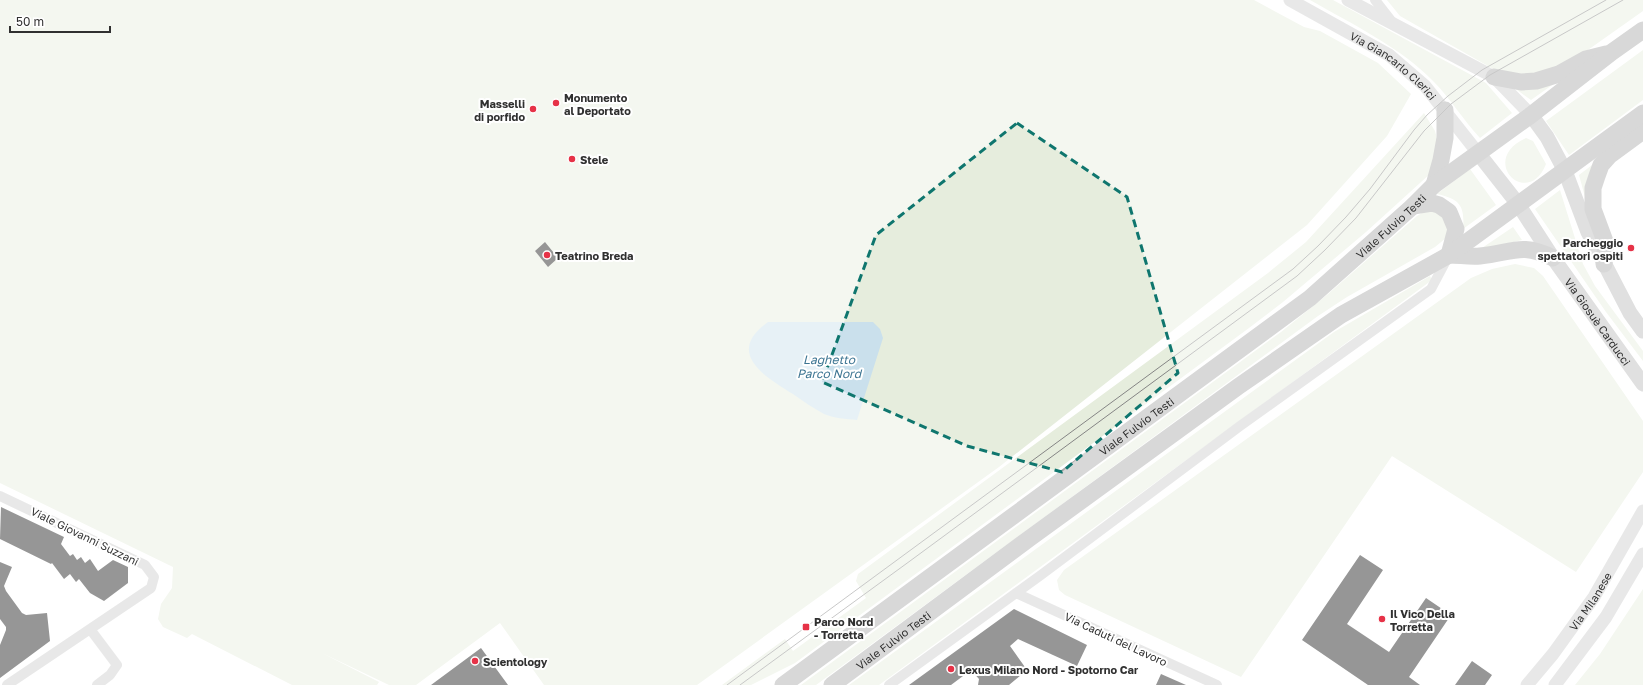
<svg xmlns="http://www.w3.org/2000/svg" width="1643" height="685" font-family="'Golos Text',sans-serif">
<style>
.green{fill:#e6eddd}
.water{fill:#cae0ec}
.building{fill:#171717}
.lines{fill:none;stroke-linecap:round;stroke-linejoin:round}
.minor{stroke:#cdcdcd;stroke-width:10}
.tertiary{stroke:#cdcdcd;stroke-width:13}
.secondary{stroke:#bababa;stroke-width:15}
.primary{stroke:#a8a8a8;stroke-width:17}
.tram{stroke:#858585;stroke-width:1}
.marked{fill:none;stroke:#0f766e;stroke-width:3;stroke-dasharray:8 5;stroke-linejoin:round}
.poi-dot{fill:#e63247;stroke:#fff;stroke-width:1.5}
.labels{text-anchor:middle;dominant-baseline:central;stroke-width:4;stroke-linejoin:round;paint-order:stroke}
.street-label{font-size:11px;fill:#303030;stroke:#fff}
.poi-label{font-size:11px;font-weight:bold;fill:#303030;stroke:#fff;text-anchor:start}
.water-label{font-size:12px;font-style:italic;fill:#3d7592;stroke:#fff}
</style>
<rect width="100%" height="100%" fill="#fff"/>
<path class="green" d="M0,0H1254L1304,27L1320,31L1378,63L1411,94L1387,136L1307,225L999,467L697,685H544L500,623L416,685H389L322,653L379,682L377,685H292L192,634L187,638L163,627L158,619L161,604L172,588L173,567L0,483Z
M1310,0H1333L1486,83L1512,113L1480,138C1463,120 1451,99 1434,82C1402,48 1350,23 1310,0Z
M1387,0H1643V11L1561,69L1539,77L1502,74L1400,16Z
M1643,50V100L1569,155L1546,121Z
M1555,83L1531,100L1513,87Z
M1424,113L1435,131L1438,142L1431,173L1366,232L1283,302L1249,328L795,663L751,685H722L785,639L793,651L866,598L856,581L858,574L1268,273L1306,242Z
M1526,138L1533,141L1546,164C1528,210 1477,160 1526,138Z
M1596,162L1585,197L1579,175Z
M1470,169L1496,205L1463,229C1465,206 1460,199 1437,194Z
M1560,190L1583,264L1595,286L1643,351V361L1606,312L1535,209Z
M1425,211H1435L1444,217L1448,226L1446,238L1435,247L1347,297L1318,316L816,685H801L1281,332L1328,294L1417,216Z
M1513,227L1522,240L1479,250Z
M1515,264L1534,268L1543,276L1643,421V472L1576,572L1392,456L1241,677L1065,595L1059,590L1057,580L1064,570L1471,278L1492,269Z
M1430,276L1432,280L879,685H849L1334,332Z
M1643,589V685H1575L1600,654Z"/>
<path class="water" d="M768,322H873L880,329L883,338L857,420C847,419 833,418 824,414C813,408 803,401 793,394C764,376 725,353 768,322Z"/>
<path class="building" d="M545,242L558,258L548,267L535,251Z
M1,507L64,537L61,544L70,556L73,554L77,560L81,557L85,563L90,559L98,571L113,560L128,567V583L104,601L90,593L79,579L76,582L70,574L64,579L52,563L51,564L0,539Z
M1360,555L1383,570L1347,624L1389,652L1426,598L1451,615L1409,677L1420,685H1368L1302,640Z
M0,562L12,567L4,586L6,591L22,613L26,615L47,613L50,641L0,678V645L6,630V627L0,619Z
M1014,609L1087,645L1077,666L1018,639L1010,646L1027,670L1009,685H978L979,679L971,670L951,685H909Z
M481,648L508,685H431Z
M1472,661L1492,675L1485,685H1455Z
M1161,674L1186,685H1156Z"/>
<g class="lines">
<path class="minor" d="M1375,0L1393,23
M0,496L145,565L154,577L151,588L7,685
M1016,593L1217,685
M90,629L117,665L110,675L97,685
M889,685L1041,575L1240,426L1431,289L1448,257"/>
<g class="tertiary">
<path id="s1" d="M1290,0L1389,55L1425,86L1478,153"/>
<path d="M1348,0L1494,77L1531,115"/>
<path id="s2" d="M1527,685L1553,654L1594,597L1643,511"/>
<path d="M1555,685L1606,617L1643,554"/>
</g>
<g class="secondary">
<path d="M1531,115L1547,137L1565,171L1588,232L1630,313L1643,331"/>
<path id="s3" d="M1478,153L1518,204L1553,258L1643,384"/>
</g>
<g class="primary">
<path d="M1494,77L1521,82L1536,81L1559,74L1586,59L1606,54"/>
<path d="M1434,185L1441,160L1445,138V110"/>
<path d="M1413,206L1432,203L1439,205L1449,212L1456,229L1449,255"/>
<path d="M1449,255C1459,255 1470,257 1480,256C1512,253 1521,242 1553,258"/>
<path d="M1604,264L1606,244L1593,209V188L1597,176L1601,165L1609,156L1643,131"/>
<path id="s4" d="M783,685L1310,298L1413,206L1434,185L1531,115L1612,52L1643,30"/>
<path id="s5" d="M832,685L1030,538L1239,386L1341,315L1449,255L1643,113"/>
</g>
<path class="tram" d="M727,685L1293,269L1318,246L1346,217L1370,189L1414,130L1427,115L1448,96L1482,70L1606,0
M740,685L910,561L1297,276L1325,250L1356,218L1424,131L1451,104L1490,75L1623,0"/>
</g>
<path d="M0 0H1643V685H0ZM1017,123L1127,197L1178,373L1062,472L967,446L822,382L876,235Z" fill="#fff" fill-opacity=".55" fill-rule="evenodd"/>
<path class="marked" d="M1017,123L1127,197L1178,373L1062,472L967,446L822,382L876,235Z"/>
<g class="poi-dot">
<circle cx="556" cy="103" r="4"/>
<circle cx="533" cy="109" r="4"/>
<circle cx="572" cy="159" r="4"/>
<circle cx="1631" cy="248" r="4"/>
<circle cx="547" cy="255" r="4"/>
<circle cx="1382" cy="619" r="4"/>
<rect x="802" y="623" width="8" height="8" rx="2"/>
<circle cx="475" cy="661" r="4"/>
<circle cx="951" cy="669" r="4"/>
</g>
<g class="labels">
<g class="street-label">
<text stroke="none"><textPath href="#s1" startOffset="123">Via Giancarlo Clerici</textPath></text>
<text stroke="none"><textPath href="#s4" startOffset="762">Viale Fulvio Testi</textPath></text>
<text stroke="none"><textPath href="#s3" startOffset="207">Via Giosuè Carducci</textPath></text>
<text stroke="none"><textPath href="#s4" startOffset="438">Viale Fulvio Testi</textPath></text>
<text transform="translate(85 536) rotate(26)">Viale Giovanni Suzzani</text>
<text stroke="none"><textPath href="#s2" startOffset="105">Via Milanese</textPath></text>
<text stroke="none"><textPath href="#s5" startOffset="76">Viale Fulvio Testi</textPath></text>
<text transform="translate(1116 639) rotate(25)">Via Caduti del Lavoro</text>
</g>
<g class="poi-label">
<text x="564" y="97">Monumento<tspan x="564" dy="13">al Deportato</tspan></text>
<text x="525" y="103" text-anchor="end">Masselli<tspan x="525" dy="13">di porfido</tspan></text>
<text x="580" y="159">Stele</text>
<text x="1623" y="242" text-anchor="end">Parcheggio<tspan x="1623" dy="13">spettatori ospiti</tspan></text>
<text x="555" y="255">Teatrino Breda</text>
<text x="1390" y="613">Il Vico Della<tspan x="1390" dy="13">Torretta</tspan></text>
<text x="814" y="621">Parco Nord<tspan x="814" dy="13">- Torretta</tspan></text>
<text x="483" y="661">Scientology</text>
<text x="959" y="669">Lexus Milano Nord - Spotorno Car</text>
</g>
<g class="water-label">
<text x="829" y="359">Laghetto<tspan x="829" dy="14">Parco Nord</tspan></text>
</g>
</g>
<path d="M10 26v6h100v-6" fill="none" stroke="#303030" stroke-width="2"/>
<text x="16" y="26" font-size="12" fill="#303030" stroke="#ffffff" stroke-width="3" paint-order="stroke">50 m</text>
</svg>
